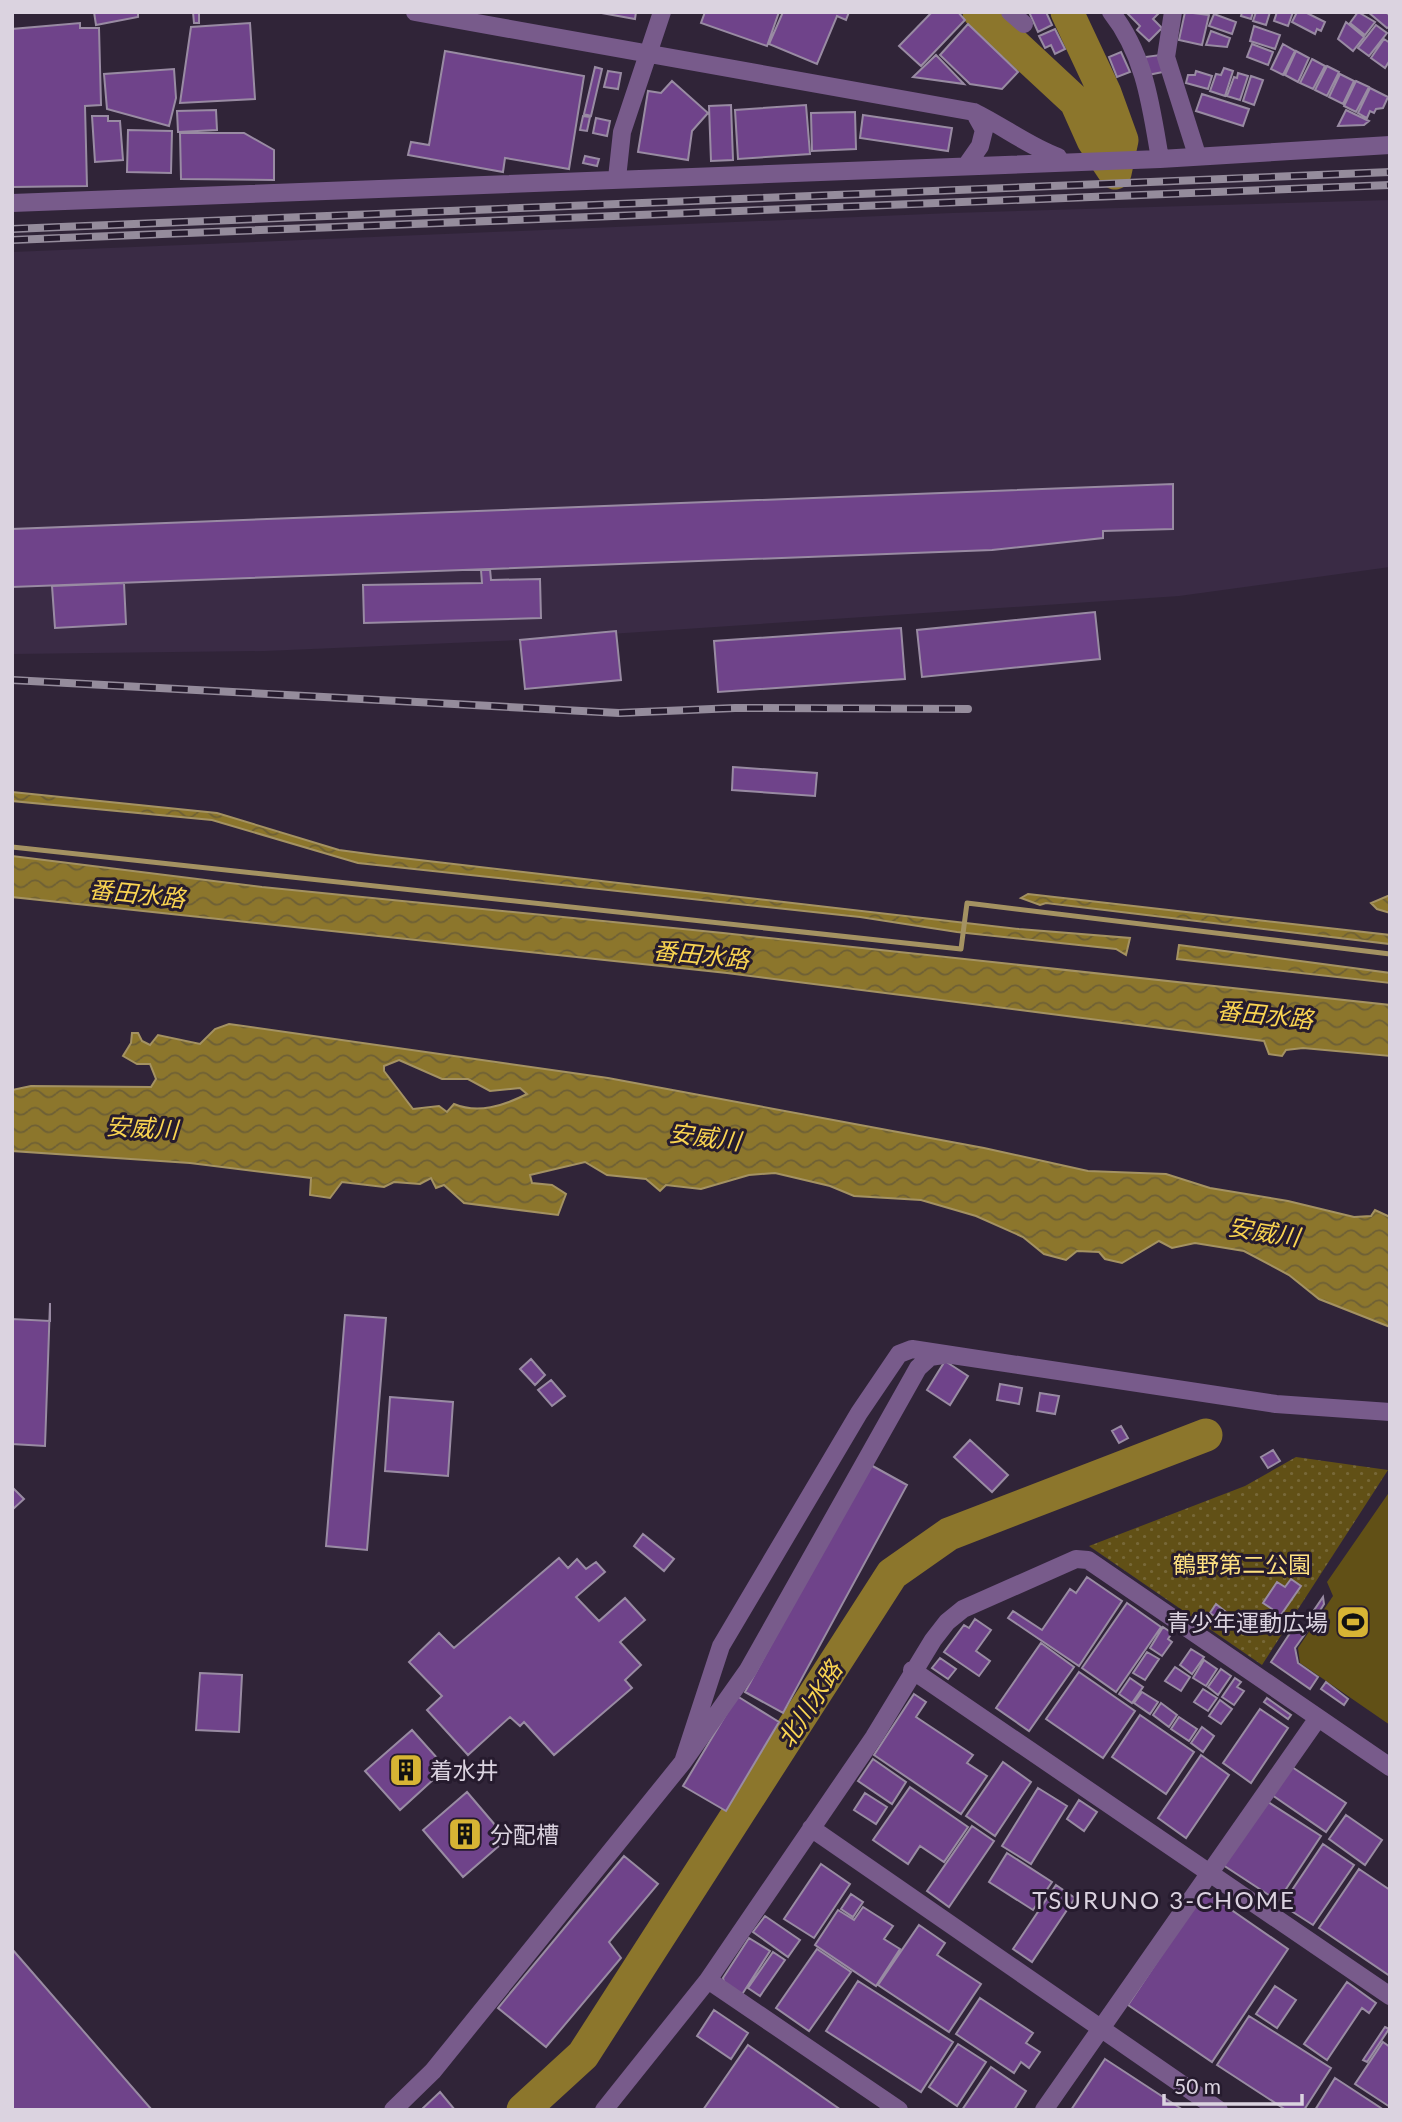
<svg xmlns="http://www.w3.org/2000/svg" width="1402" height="2122" font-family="Lato,'Noto Sans JP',sans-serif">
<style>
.built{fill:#3a2b45}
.park{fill:url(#park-dots)}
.pitch{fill:#615016}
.water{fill:url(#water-waves);stroke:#a49262;stroke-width:2;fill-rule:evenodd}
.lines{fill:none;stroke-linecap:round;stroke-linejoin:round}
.stream{stroke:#a49262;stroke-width:5}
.river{stroke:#8c762c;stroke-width:33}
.building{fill:#6f438a;stroke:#998ba3;stroke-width:2}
.minor{stroke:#785b8b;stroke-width:18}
.rail-casing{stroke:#958c9c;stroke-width:8}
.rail{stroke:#261b2e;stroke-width:5;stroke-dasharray:16;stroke-linecap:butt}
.labels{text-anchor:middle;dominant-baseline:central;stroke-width:6;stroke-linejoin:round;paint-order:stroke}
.park-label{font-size:23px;fill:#fee181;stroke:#261b2e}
.poi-label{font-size:23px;fill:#dbd3e0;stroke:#261b2e;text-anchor:start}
.water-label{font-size:24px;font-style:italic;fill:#f9d451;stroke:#261b2e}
.neighbourhood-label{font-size:24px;letter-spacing:2px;fill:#dbd3e0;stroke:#261b2e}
</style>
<defs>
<pattern id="park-dots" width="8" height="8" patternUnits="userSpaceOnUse" patternTransform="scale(1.75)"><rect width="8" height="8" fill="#615016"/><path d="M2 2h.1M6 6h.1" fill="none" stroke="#776838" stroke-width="1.8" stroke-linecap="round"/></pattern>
<pattern id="water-waves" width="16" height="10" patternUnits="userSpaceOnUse" patternTransform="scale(1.75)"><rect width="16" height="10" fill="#8c762c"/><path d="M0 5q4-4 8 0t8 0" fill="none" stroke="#6e6035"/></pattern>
</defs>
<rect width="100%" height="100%" fill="#302438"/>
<path class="built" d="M1390,200V567L1179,596L520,640L265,651L12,654V252L952,213Z"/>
<path class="park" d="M1296,1457L1388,1470L1262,1665L1089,1546L1245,1486Z"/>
<path class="pitch" d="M1390,1491V1725L1300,1663L1298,1648L1333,1596L1327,1582Z"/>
<path class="water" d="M12,792L217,813L339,850L376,855L1019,929L1130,938L1126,955L1116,949L957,932L860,917L358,863L212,820L12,801Z
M12,856L262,887L723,933L1390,1005V1056L1303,1048L1286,1050L1282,1056L1269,1054L1264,1041L727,973L12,897Z
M1028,894L1390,935V944L1046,903L1040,905L1021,898Z
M1390,895V913L1377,909L1371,903Z
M1179,945L1390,973V983L1177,959Z
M229,1024L608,1078L984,1148L1088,1171L1166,1174L1210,1188L1288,1201L1354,1217L1371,1216L1375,1210L1390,1217V1327L1319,1299L1289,1275L1244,1251L1195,1243L1172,1248L1159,1241L1122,1263L1105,1259L1099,1252L1077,1251L1066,1260L1044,1254L1023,1237L976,1216L921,1200L854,1196L830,1186L775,1173L749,1175L701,1189L666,1185L660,1191L646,1179L607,1175L585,1162L530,1175L532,1183L552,1185L566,1194L558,1215L464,1203L444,1185L436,1188L431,1178L420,1184L394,1182L384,1187L342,1182L330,1198L310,1195L311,1178L190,1163L12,1151V1090L31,1086L151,1087L156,1079L150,1064H137L123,1056L131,1043L132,1033H138L142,1041L150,1045L158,1035L200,1044L215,1029ZM399,1060L442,1079H468L490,1091L520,1088L527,1094C503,1106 478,1114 454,1104L447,1112L439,1106L413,1109L384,1071V1066Z"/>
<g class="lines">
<path class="stream" d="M12,847L961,949L967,903L1390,954"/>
<path class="river" d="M979,12L1076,102L1093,140L1115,173
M1067,12L1105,93L1122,140L1115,173
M523,2110L583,2055L892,1574L949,1534L1206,1435"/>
</g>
<path class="building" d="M94,12H138V17L96,25Z
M193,12H199V23H194Z
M596,12H636L635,19Z
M705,12H779L767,46L701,23Z
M783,12H849L846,20L837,16L817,64L769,44Z
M932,12H958L965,20L921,66L899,46Z
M1029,12H1046L1052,25L1038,32Z
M1126,12H1160L1153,19L1162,28L1149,41L1137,30L1140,26Z
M1185,12L1209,15L1202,45L1179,40Z
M1242,12H1253L1251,19L1241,16Z
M1256,12H1270L1266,25L1253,21Z
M1277,12H1293L1288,26L1274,21Z
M1297,12H1305L1325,22L1321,31L1317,29L1315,34L1292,22Z
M1358,12L1375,22L1365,35L1350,23Z
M1368,12H1386L1390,16V26L1387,28Z
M1214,14L1236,22L1232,34L1209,26Z
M1346,22L1364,37L1353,51L1338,39Z
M80,23V28H99L101,105L85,106L87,186L12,187V29Z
M250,23L255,99L180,103L191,27Z
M968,24L1018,72L1002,89L970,84L940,55Z
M1376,25L1387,33L1369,56L1358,48Z
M1254,26L1280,35L1275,49L1250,41Z
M1055,29L1065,49L1055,54L1051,45L1045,48L1039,36Z
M1211,31L1230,38L1227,47L1206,45Z
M1384,39L1390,43V60L1385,68L1371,58Z
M1252,44L1273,52L1268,65L1247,57Z
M1283,44L1295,51L1283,75L1271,69Z
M445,51L584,76L569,169L505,158L503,172L408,155L411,142L429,145Z
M1296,51L1309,58L1298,82L1285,75Z
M1121,52L1130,72L1117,77L1109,57Z
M936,55L964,84L913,77Z
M1160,55L1163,72L1148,75L1145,57Z
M1312,59L1325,66L1313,89L1300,83Z
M1327,66L1339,72L1327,96L1315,90Z
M595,67L602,69L591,116L584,114Z
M1224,68L1233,71L1225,96L1210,91L1216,74L1221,75Z
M174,69L176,98L169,126L107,109L104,74Z
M608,71L621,73L618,89L604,87Z
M1196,71L1212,76L1208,89L1186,83L1188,75H1195Z
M1238,73L1248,76L1240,100L1227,96L1234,77L1237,78Z
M1340,74L1354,81L1343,104L1329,97Z
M1251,76L1263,80L1254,105L1243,101Z
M672,81L708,113L692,131L688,160L638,152L648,91L661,93Z
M1356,81L1369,87L1356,112L1344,106Z
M1370,88L1388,97L1383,108L1376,109L1374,113L1370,111L1367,118L1358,113Z
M1202,94L1249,109L1243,126L1196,111Z
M731,105L733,160L711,161L709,106Z
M806,105L810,154L738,159L735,110Z
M216,110L217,130L178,132L177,111Z
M1346,110L1369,121L1364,125L1338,126Z
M855,112L856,149L812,151L811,113Z
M863,115L952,128L948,151L860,138Z
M92,116H108V121H120L123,160L95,162Z
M583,116L590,117L587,131L580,130Z
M596,118L610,121L607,136L593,133Z
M128,130L172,131L171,173L127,172Z
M180,133H244L274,150V180L181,179Z
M585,156L599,159L597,166L583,163Z
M1173,484V529L1103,531V538L992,550L12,587V529Z
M490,569L491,580L540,579L541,618L364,623L363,585L482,583L481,570Z
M124,583L126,624L55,628L52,586Z
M1095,612L1100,659L922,677L917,630Z
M901,628L905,679L718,692L714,641Z
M616,631L621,680L525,689L520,640Z
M733,767L817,773L815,796L732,790Z
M50,1303L45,1446L12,1444V1319L50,1321Z
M345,1315L386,1318L367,1550L326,1546Z
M531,1359L545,1375L535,1385L520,1369Z
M945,1361L968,1376L950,1405L927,1390Z
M551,1380L565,1396L552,1406L538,1390Z
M1000,1384L1022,1388L1019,1404L997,1400Z
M1040,1393L1059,1396L1055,1414L1037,1411Z
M390,1397L453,1402L448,1476L385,1471Z
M1121,1426L1128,1438L1119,1443L1112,1431Z
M970,1440L1008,1475L992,1492L954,1457Z
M1273,1450L1280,1461L1268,1468L1261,1457Z
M869,1464L907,1485L783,1713L745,1692Z
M12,1487L24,1499L12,1510Z
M643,1534L674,1559L664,1571L634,1546Z
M559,1558L568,1568L577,1559L586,1569L596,1562L605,1572L576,1597L599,1621L625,1598L645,1620L620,1642L641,1665L625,1680L632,1688L554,1755L524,1722L520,1726L510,1717L468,1755L427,1710L442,1696L409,1662L439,1633L454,1648Z
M1087,1577L1122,1601L1079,1666L1008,1618L1013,1611L1042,1630L1070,1589L1076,1593Z
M1291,1579L1301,1586L1276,1622L1268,1616L1272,1609L1263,1603L1277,1582L1285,1587Z
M1323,1597L1324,1604L1313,1622L1308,1619Z
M1127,1603L1161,1627L1116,1692L1082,1668Z
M1216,1604L1226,1612L1220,1620L1210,1613Z
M975,1619L991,1630L976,1651L990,1661L979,1676L944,1652L964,1625L969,1628Z
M1296,1624L1307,1631L1295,1648L1298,1663L1318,1677L1310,1689L1271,1662Z
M1163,1627L1172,1633L1168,1639L1172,1642L1162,1656L1150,1648Z
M1041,1643L1074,1667L1029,1731L996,1708Z
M1191,1649L1204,1657L1192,1674L1180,1665Z
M1147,1652L1159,1659L1145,1680L1133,1673Z
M940,1658L956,1669L948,1679L932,1668Z
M1204,1660L1217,1669L1206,1686L1193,1678Z
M1175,1667L1190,1677L1181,1691L1165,1681Z
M1221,1669L1231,1676L1218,1695L1208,1687Z
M1079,1672L1135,1711L1103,1758L1046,1719Z
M200,1673L242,1675L239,1732L196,1730Z
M1130,1678L1143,1687L1132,1703L1119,1694Z
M1235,1678L1241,1682L1237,1687L1244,1691L1234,1705L1222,1697Z
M1326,1682L1348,1699L1344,1705L1321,1689Z
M1203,1689L1217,1698L1208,1711L1194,1702Z
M1142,1692L1158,1702L1150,1714L1134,1703Z
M914,1694L926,1702L916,1717L973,1755L967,1763L987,1776L961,1814L874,1755Z
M737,1696L779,1722L726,1811L683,1786Z
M1267,1698L1291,1715L1288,1719L1264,1702Z
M1220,1700L1232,1709L1221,1724L1209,1716Z
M1161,1703L1177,1715L1169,1727L1153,1715Z
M1260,1709L1288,1728L1251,1783L1223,1763Z
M1140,1715L1194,1752L1166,1794L1112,1757Z
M1179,1717L1197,1729L1189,1741L1171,1729Z
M1202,1727L1214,1736L1203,1752L1191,1743Z
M412,1730L446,1768L400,1810L365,1771Z
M1201,1755L1229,1775L1186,1838L1158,1818Z
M873,1759L906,1782L892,1804L858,1781Z
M1003,1762L1031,1782L995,1836L966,1816Z
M1292,1767L1346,1803L1326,1832L1272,1795Z
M910,1787L968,1827L944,1862L920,1846L908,1864L873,1840Z
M1038,1788L1067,1806L1031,1864L1002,1846Z
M467,1792L507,1839L463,1877L423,1830Z
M865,1793L887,1807L876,1824L854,1810Z
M1079,1800L1097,1812L1084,1831L1067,1819Z
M1265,1800L1321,1836L1278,1901L1223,1865Z
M1346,1815L1382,1840L1365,1865L1329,1839Z
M972,1826L994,1841L949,1907L927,1891Z
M1323,1844L1354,1865L1313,1925L1282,1905Z
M1007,1853L1052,1882L1033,1910L989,1882Z
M624,1856L658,1884L609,1942L621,1958L546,2047L498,2008Z
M821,1864L850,1884L814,1938L784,1919Z
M1359,1869L1390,1890V1976L1319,1928Z
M1056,1885L1075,1898L1032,1962L1013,1949Z
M1204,1891L1288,1949L1212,2062L1128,2005Z
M851,1894L863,1902L853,1917L841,1909Z
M863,1907L893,1926L884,1939L900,1949L876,1986L815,1945L838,1910L854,1920Z
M765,1916L800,1940L788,1957L753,1932Z
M919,1925L945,1943L937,1955L981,1984L949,2032L878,1985Z
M749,1938L770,1951L741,1996L725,1986L723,1978Z
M12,1949L152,2110H12Z
M817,1949L851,1972L809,2031L776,2008Z
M773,1952L785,1960L760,1996L748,1988Z
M858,1981L953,2042L921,2092L826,2031Z
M1347,1982L1376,2003L1369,2013L1362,2008L1327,2060L1304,2044Z
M1275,1986L1296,2000L1277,2028L1256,2014Z
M980,1998L1033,2033L1026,2043L1040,2052L1029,2068L1021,2062L1014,2073L956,2034Z
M714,2010L748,2033L731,2059L697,2036Z
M1249,2016L1331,2068L1304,2110H1286L1217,2065Z
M1385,2027L1389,2029L1367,2062L1363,2060Z
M1383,2042L1390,2047V2107L1355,2084Z
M958,2044L986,2062L957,2106L929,2087Z
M748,2045L841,2110H703Z
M1105,2059L1183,2110H1071Z
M991,2067L1026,2091L1014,2110H962Z
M1335,2078L1384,2110H1315Z
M440,2092L455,2110H421Z"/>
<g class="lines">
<path class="minor" d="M415,12L974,112C1003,126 1028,146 1058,157
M1010,12L1024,24
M1111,12C1145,55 1151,106 1160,159
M1173,12L1166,57L1197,155
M966,166L980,146L984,130L974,112
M617,178L622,132L662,12
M12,203L1160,159L1390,145
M912,1670L1390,1996
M683,1762L721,1646L859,1413L899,1354L912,1349L1276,1404L1390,1412
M811,1828L1219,2110
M708,1980L899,2110
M393,2110L433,2071L683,1762L748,1670L918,1368L930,1357L943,1355
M604,2110L708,1980L874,1737L933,1640L947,1622L963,1609L1076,1559L1088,1560L1390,1767
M1044,2110L1318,1718"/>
<g class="rail-casing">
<path id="rail" d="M12,229L1390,172
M12,240L1390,185
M12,680L619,713L735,708L968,709"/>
</g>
<use href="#rail" class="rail"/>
</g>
<defs>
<g id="stadium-square" transform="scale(1.75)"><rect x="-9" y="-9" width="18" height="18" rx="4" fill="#d7b434" stroke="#261b2e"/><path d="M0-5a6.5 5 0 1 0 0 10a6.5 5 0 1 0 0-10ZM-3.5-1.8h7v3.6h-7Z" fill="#111"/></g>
<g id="building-square" transform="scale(1.75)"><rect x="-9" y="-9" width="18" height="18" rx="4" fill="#d7b434" stroke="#261b2e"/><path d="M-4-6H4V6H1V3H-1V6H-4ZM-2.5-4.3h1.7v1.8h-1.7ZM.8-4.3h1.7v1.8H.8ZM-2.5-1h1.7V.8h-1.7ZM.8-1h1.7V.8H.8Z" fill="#111"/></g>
</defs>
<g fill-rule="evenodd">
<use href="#stadium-square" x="1353" y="1622"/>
<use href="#building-square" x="406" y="1770"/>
<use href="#building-square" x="465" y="1834"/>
</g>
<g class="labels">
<g class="park-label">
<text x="1242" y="1564">鶴野第二公園</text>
</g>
<g class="poi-label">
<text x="1328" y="1622" text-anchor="end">青少年運動広場</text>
<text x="430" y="1770">着水井</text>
<text x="490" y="1834">分配槽</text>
</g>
<g class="water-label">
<text transform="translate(137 893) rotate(6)">番田水路</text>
<text transform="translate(701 954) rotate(6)">番田水路</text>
<text transform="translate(1265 1014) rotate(6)">番田水路</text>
<text transform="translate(142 1127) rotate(3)">安威川</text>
<text transform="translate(705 1136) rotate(7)">安威川</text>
<text transform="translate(1264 1231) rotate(9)">安威川</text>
<text transform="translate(809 1704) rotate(-57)">北川水路</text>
</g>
<g class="neighbourhood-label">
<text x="1164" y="1899">TSURUNO 3-CHOME</text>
</g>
</g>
<rect width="1402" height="2122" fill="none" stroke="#dbd3e0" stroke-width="28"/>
<path d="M1164 2094v10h138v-10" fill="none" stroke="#dbd3e0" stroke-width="3.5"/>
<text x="1174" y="2094" font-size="21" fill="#dbd3e0" stroke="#261b2e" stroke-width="5" paint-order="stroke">50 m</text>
</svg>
